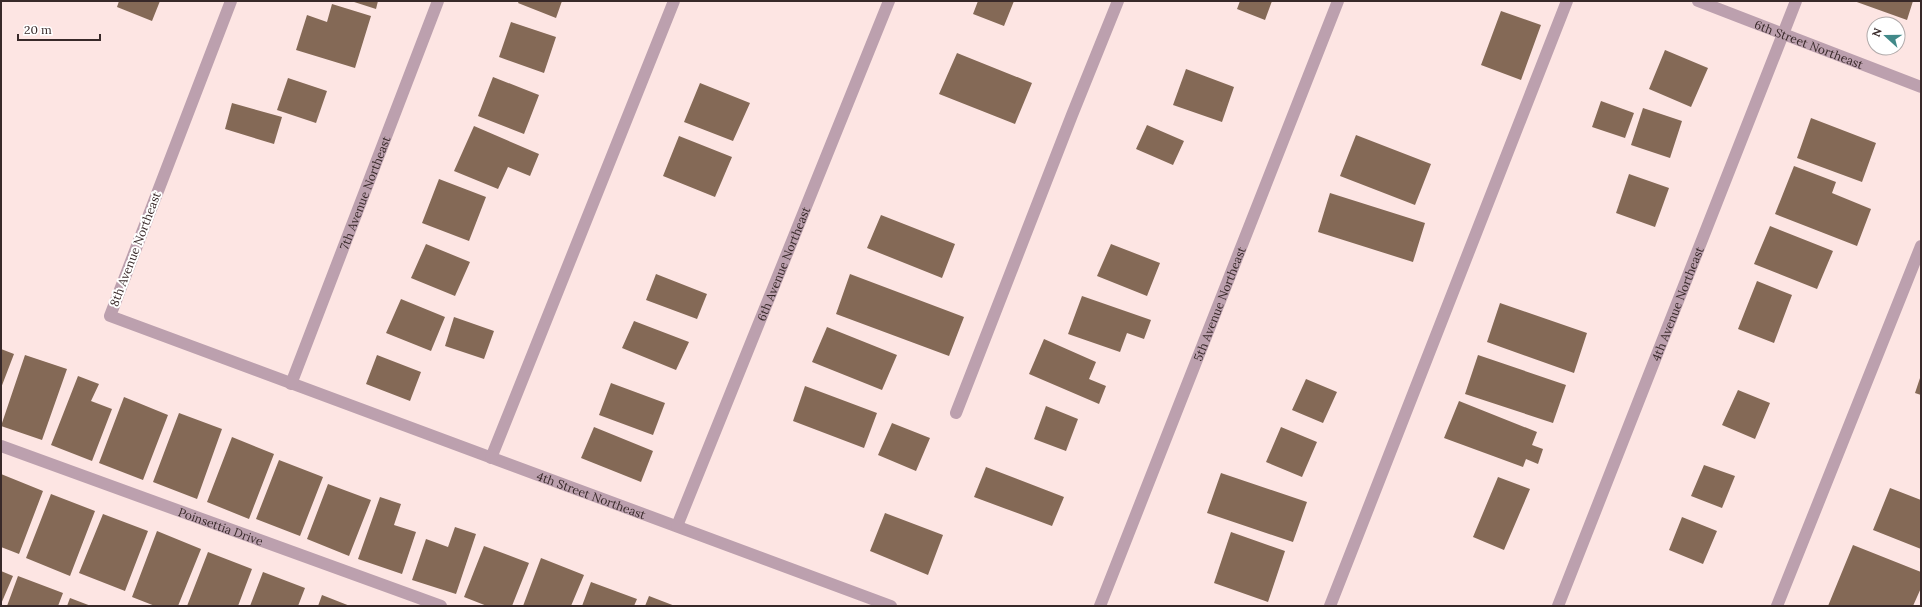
<svg xmlns="http://www.w3.org/2000/svg" width="1922" height="607" font-family="Lora,serif">
<style>
.building{fill:#846956}
.lines{fill:none;stroke-linecap:round;stroke-linejoin:round}
.minor{stroke:#bca0ae;stroke-width:12}
.labels{text-anchor:middle;dominant-baseline:central;stroke-width:4;stroke-linejoin:round;paint-order:stroke}
.street-label{font-size:12px;fill:#382929;stroke:#fff}
</style>
<rect width="100%" height="100%" fill="#fde5e3"/>
<path class="building" d="M119,1H160L152,21L117,7Z
M351,1H378L376,9Z
M519,1H562L556,18L518,3Z
M978,1H1014L1004,26L973,14Z
M1240,1H1272L1265,20L1237,9Z
M1854,1H1913L1907,20Z
M332,4L371,16L355,68L296,50L307,15L327,22Z
M1501,11L1541,25L1521,80L1481,65Z
M511,22L556,37L544,73L499,57Z
M1665,50L1708,68L1691,107L1649,89Z
M957,53L1032,83L1015,124L939,94Z
M1186,69L1234,87L1222,122L1173,105Z
M493,77L539,95L524,134L478,116Z
M288,78L327,91L316,123L277,110Z
M700,83L750,103L733,141L684,122Z
M1601,101L1634,113L1625,138L1592,127Z
M232,103L282,117L274,144L225,129Z
M1643,108L1682,121L1670,158L1631,145Z
M1811,118L1876,143L1862,182L1797,158Z
M1147,125L1184,141L1173,165L1136,149Z
M474,126L539,154L530,176L508,167L498,189L454,171Z
M1356,135L1431,164L1415,205L1340,176Z
M679,136L732,157L715,197L663,176Z
M1794,166L1836,182L1832,193L1871,209L1857,246L1775,214Z
M1629,174L1669,188L1655,227L1616,213Z
M439,179L486,197L469,241L422,223Z
M1330,193L1425,223L1413,262L1318,232Z
M881,215L955,244L942,278L867,248Z
M1770,226L1833,251L1817,289L1754,264Z
M426,244L470,262L455,296L411,278Z
M1111,244L1160,263L1147,296L1097,276Z
M656,274L707,294L697,319L646,300Z
M850,274L964,317L949,356L836,314Z
M1757,281L1792,295L1774,343L1738,329Z
M1082,296L1151,320L1144,339L1127,333L1120,352L1068,334Z
M401,299L445,317L431,351L386,333Z
M1500,303L1587,333L1574,373L1487,342Z
M454,317L494,331L484,359L445,346Z
M634,321L689,342L676,370L622,348Z
M827,327L897,355L882,390L812,362Z
M1044,339L1096,362L1089,379L1106,386L1099,404L1029,374Z
M1,349L14,354L1,388Z
M25,355L67,369L42,440L1,426Z
M377,355L421,372L410,401L366,384Z
M1478,355L1566,385L1553,423L1465,394Z
M1921,375V395L1915,393Z
M78,376L99,384L91,401L112,409L92,461L51,445Z
M1306,379L1337,392L1323,423L1292,410Z
M611,383L665,403L653,435L599,415Z
M805,386L877,413L864,448L793,421Z
M1738,390L1770,403L1755,439L1722,425Z
M124,397L168,415L143,480L99,463Z
M1459,401L1537,432L1532,445L1543,449L1538,464L1526,459L1523,467L1444,438Z
M1046,406L1078,419L1066,451L1034,439Z
M179,413L222,429L197,499L153,482Z
M892,423L930,438L916,471L878,455Z
M594,427L653,451L641,482L581,458Z
M1281,427L1317,442L1302,477L1266,462Z
M232,437L274,454L249,519L207,502Z
M279,460L323,477L300,536L256,519Z
M1704,465L1735,476L1722,508L1691,496Z
M986,467L1064,497L1052,526L974,497Z
M1221,473L1307,502L1293,542L1207,513Z
M1,474L43,491L19,554L1,547Z
M1498,477L1530,489L1504,550L1473,537Z
M328,484L371,500L349,556L307,539Z
M1890,488L1921,500V549L1873,530Z
M51,494L95,511L70,576L26,558Z
M380,497L401,504L394,525L416,532L402,574L358,559Z
M885,513L943,535L928,575L870,551Z
M103,514L148,531L125,591L79,573Z
M1682,517L1717,531L1703,564L1669,550Z
M455,527L476,534L456,594L412,580L426,539L448,547Z
M157,531L201,549L178,606H155L132,597Z
M1231,532L1285,551L1268,602L1214,583Z
M1853,545L1921,572V588L1913,606H1828Z
M484,546L529,563L512,606H487L464,597Z
M208,552L252,569L238,606H187Z
M541,558L584,575L571,606H523Z
M1,571L13,576L1,604Z
M263,572L305,588L298,606H250Z
M18,576L63,593L58,606H7Z
M591,582L637,599L634,606H582Z
M322,595L350,606H318Z
M649,596L675,606H645Z
M70,598L91,606H67Z"/>
<g class="lines">
<g class="minor">
<path id="s1" d="M231,1L110,316L891,606"/>
<path id="s2" d="M1698,1L1921,87"/>
<path id="s3" d="M291,384L438,1"/>
<path d="M956,413L1072,115L1118,1"/>
<path id="s4" d="M1,446L441,606"/>
<path d="M491,458L674,1"/>
<path id="s5" d="M677,526L889,1"/>
<path id="s6" d="M1100,606L1338,1"/>
<path d="M1330,606L1567,1"/>
<path id="s7" d="M1558,606L1796,1"/>
<path d="M1777,606L1921,246"/>
</g>
</g>
<g class="labels">
<g class="street-label">
<text stroke="none"><textPath href="#s2" startOffset="119">6th Street Northeast</textPath></text>
<text stroke="none"><textPath href="#s3" startOffset="205">7th Avenue Northeast</textPath></text>
<text transform="translate(135 249) rotate(-69)">8th Avenue Northeast</text>
<text stroke="none"><textPath href="#s5" startOffset="283">6th Avenue Northeast</textPath></text>
<text stroke="none"><textPath href="#s6" startOffset="325">5th Avenue Northeast</textPath></text>
<text stroke="none"><textPath href="#s7" startOffset="325">4th Avenue Northeast</textPath></text>
<text stroke="none"><textPath href="#s1" startOffset="851">4th Street Northeast</textPath></text>
<text stroke="none"><textPath href="#s4" startOffset="234">Poinsettia Drive</textPath></text>
</g>
</g>
<rect width="1922" height="607" fill="none" stroke="#382929" stroke-width="4"/>
<g transform="translate(1886 36) rotate(291)"><circle r="19" fill="#ffffff" stroke="#afa9a9"/>
<path d="M0-3L7 15L0 10L-7 15Z" fill="#418989"/>
<text y="-6" font-size="11" font-weight="bold" text-anchor="middle" fill="#382929">N</text>
</g>
<path d="M18 34v6h82v-6" fill="none" stroke="#382929" stroke-width="2"/>
<text x="24" y="34" font-size="12" fill="#382929" stroke="#ffffff" stroke-width="3" paint-order="stroke">20 m</text>
</svg>
